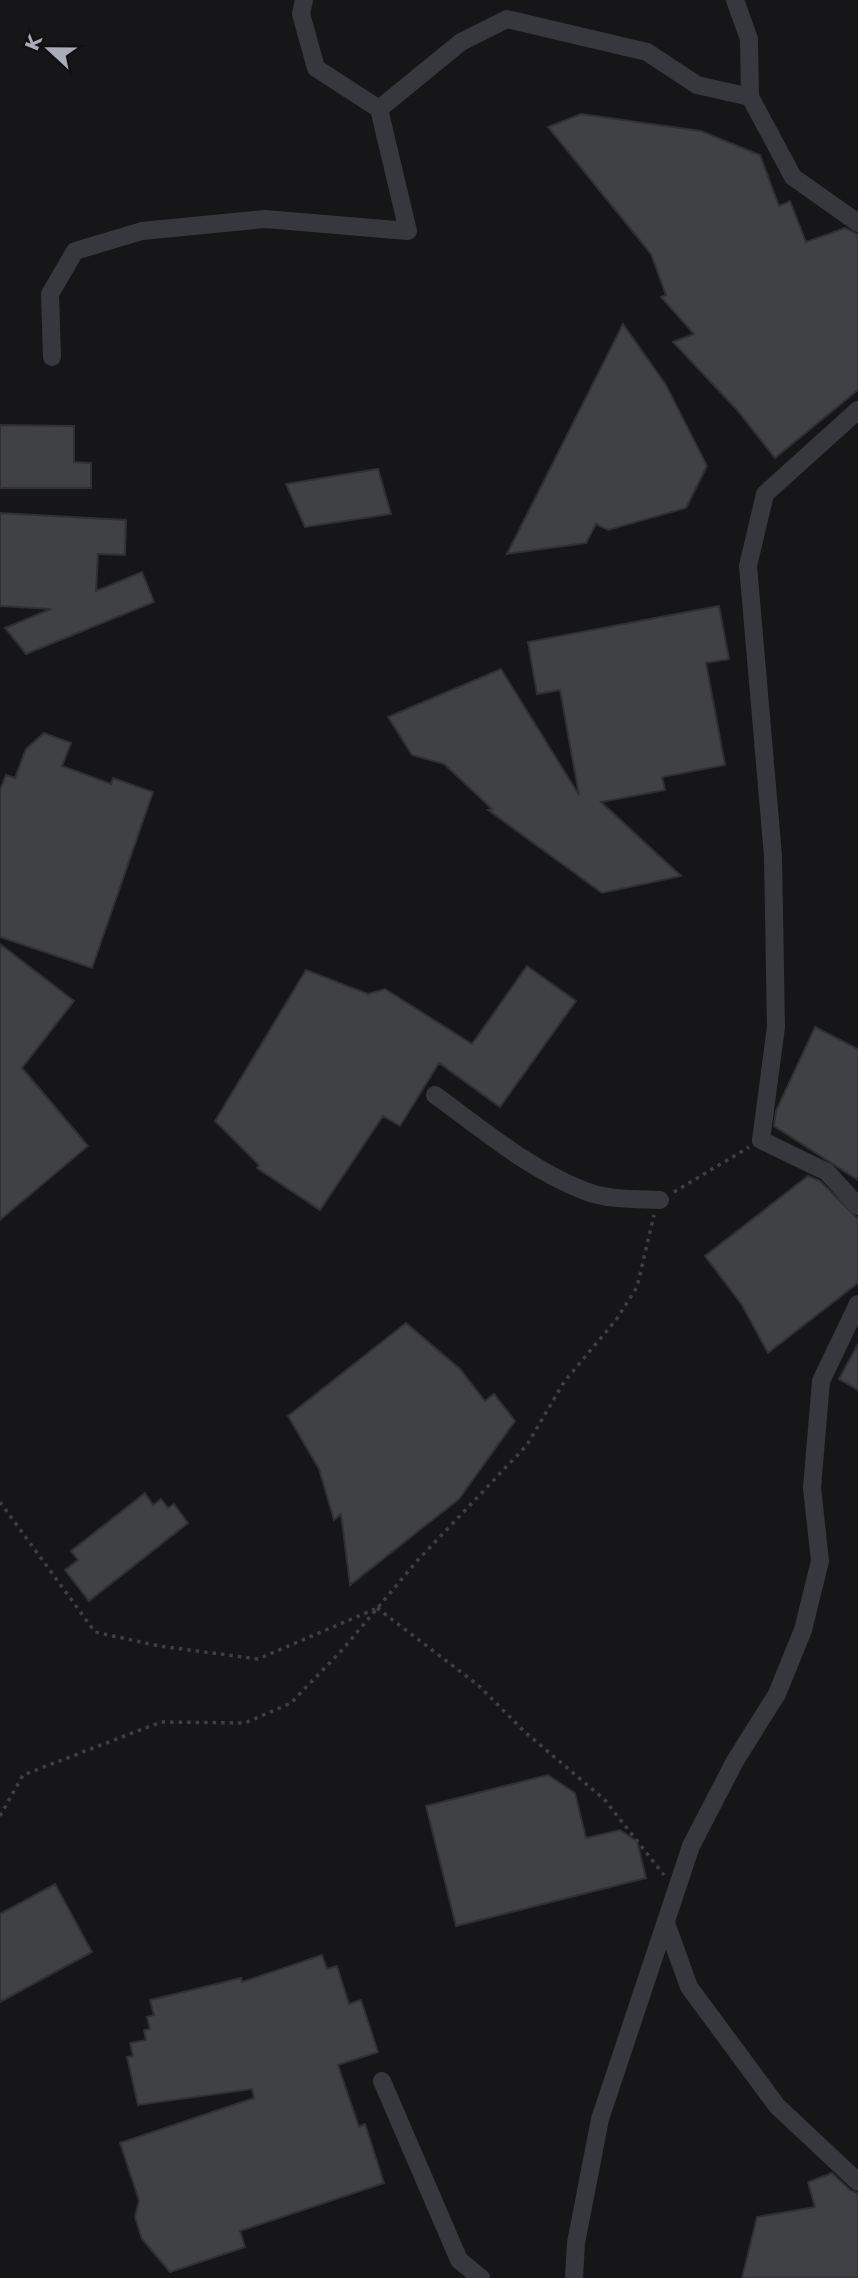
<svg xmlns="http://www.w3.org/2000/svg" width="858" height="2278" font-family="'DejaVu Sans',sans-serif">
<style>
.building{fill:#404145;stroke:#303034;stroke-width:2}
.lines{fill:none;stroke-linecap:round;stroke-linejoin:round}
.path{stroke:#3d3f44;stroke-width:3.5;stroke-dasharray:3.5 5;stroke-linecap:butt}
.minor{stroke:#37383d;stroke-width:18}
</style>
<rect width="100%" height="100%" fill="#161618"/>
<path class="building" d="M581,114L701,131L760,155L779,206L790,201L806,242L845,228L858,234V390L775,458L737,410L673,342L694,334L661,297L666,295L651,254L548,127Z
M623,324L666,385L707,466L686,508L608,530L596,524L586,543L507,554Z
M0,425L74,426V462L91,463V488H0Z
M378,469L391,514L305,527L286,484Z
M0,513L126,520L125,555L98,554L96,591L142,572L154,602L26,654L5,628L51,609L0,606Z
M719,606L729,659L706,663L725,765L662,777L665,790L601,802L681,876L602,893L488,810L492,809L444,764L412,755L388,717L501,669L579,795L560,690L537,694L528,642Z
M44,733L71,743L62,766L111,784L113,778L153,792L92,968L0,937V790L6,775L15,778L26,749Z
M0,944L74,1001L22,1068L88,1146L0,1220Z
M527,966L576,1001L500,1107L439,1063L400,1126L383,1116L320,1210L257,1168L259,1165L215,1121L306,970L368,994L385,989L472,1044Z
M815,1027L858,1049V1180L774,1126L776,1111Z
M808,1176L820,1181L858,1219V1283L768,1353L742,1305L705,1256Z
M406,1323L460,1369L485,1401L494,1394L515,1421L459,1499L350,1585L341,1514L334,1520L319,1469L288,1416Z
M858,1344V1390L839,1379Z
M145,1493L153,1505L161,1499L168,1508L174,1504L188,1523L89,1601L65,1570L78,1560L71,1551Z
M548,1775L575,1793L586,1838L620,1830L637,1841L646,1878L456,1926L426,1806Z
M55,1884L92,1952L0,2002V1914Z
M322,1955L327,1969L337,1966L349,2004L361,2000L378,2052L338,2065L359,2127L365,2124L384,2183L240,2231L245,2247L170,2272L142,2239L135,2217L139,2200L120,2143L254,2098L252,2089L138,2105L127,2057L133,2056L130,2043L146,2040L144,2030L150,2029L147,2017L154,2015L150,2000L241,1978L242,1982Z
M832,2173L850,2190L858,2193V2278H742L757,2217L815,2207L808,2182Z"/>
<g class="lines">
<path class="path" d="M674,1192L749,1147
M0,1502L95,1632L159,1646L258,1659L375,1609
M377,1608L478,1685L525,1732L604,1799L664,1875
M0,1816L23,1775L161,1722L245,1723L291,1703L343,1649L417,1561L527,1445L564,1382L616,1320L637,1287L654,1215"/>
<path class="minor" d="M735,0L749,39L750,97L793,177L858,223
M379,109L461,42L507,19L647,52L697,85L750,97
M52,357L50,294L75,251L142,231L265,219L408,231L379,109L316,68L301,14L304,0
M858,410L765,494L748,566L773,856L776,1027L761,1140L827,1172L858,1206
M435,1095C482,1129 530,1170 585,1191C608,1200 635,1199 660,1200
M666,1923L689,1987L777,2106L858,2182
M382,2081L459,2260L481,2278
M574,2278L576,2243L600,2119L691,1846L735,1761L777,1694L803,1630L820,1561L812,1488L821,1381L858,1304"/>
</g>
<g transform="translate(49 49) rotate(292)" stroke="#111113" stroke-width="5" paint-order="stroke">
<path d="M0-5L12 26L0 18L-12 26Z" fill="#a8adb8"/>
<text y="-10" font-size="19" font-weight="bold" text-anchor="middle" fill="#a8adb8">K</text>
</g>
</svg>
